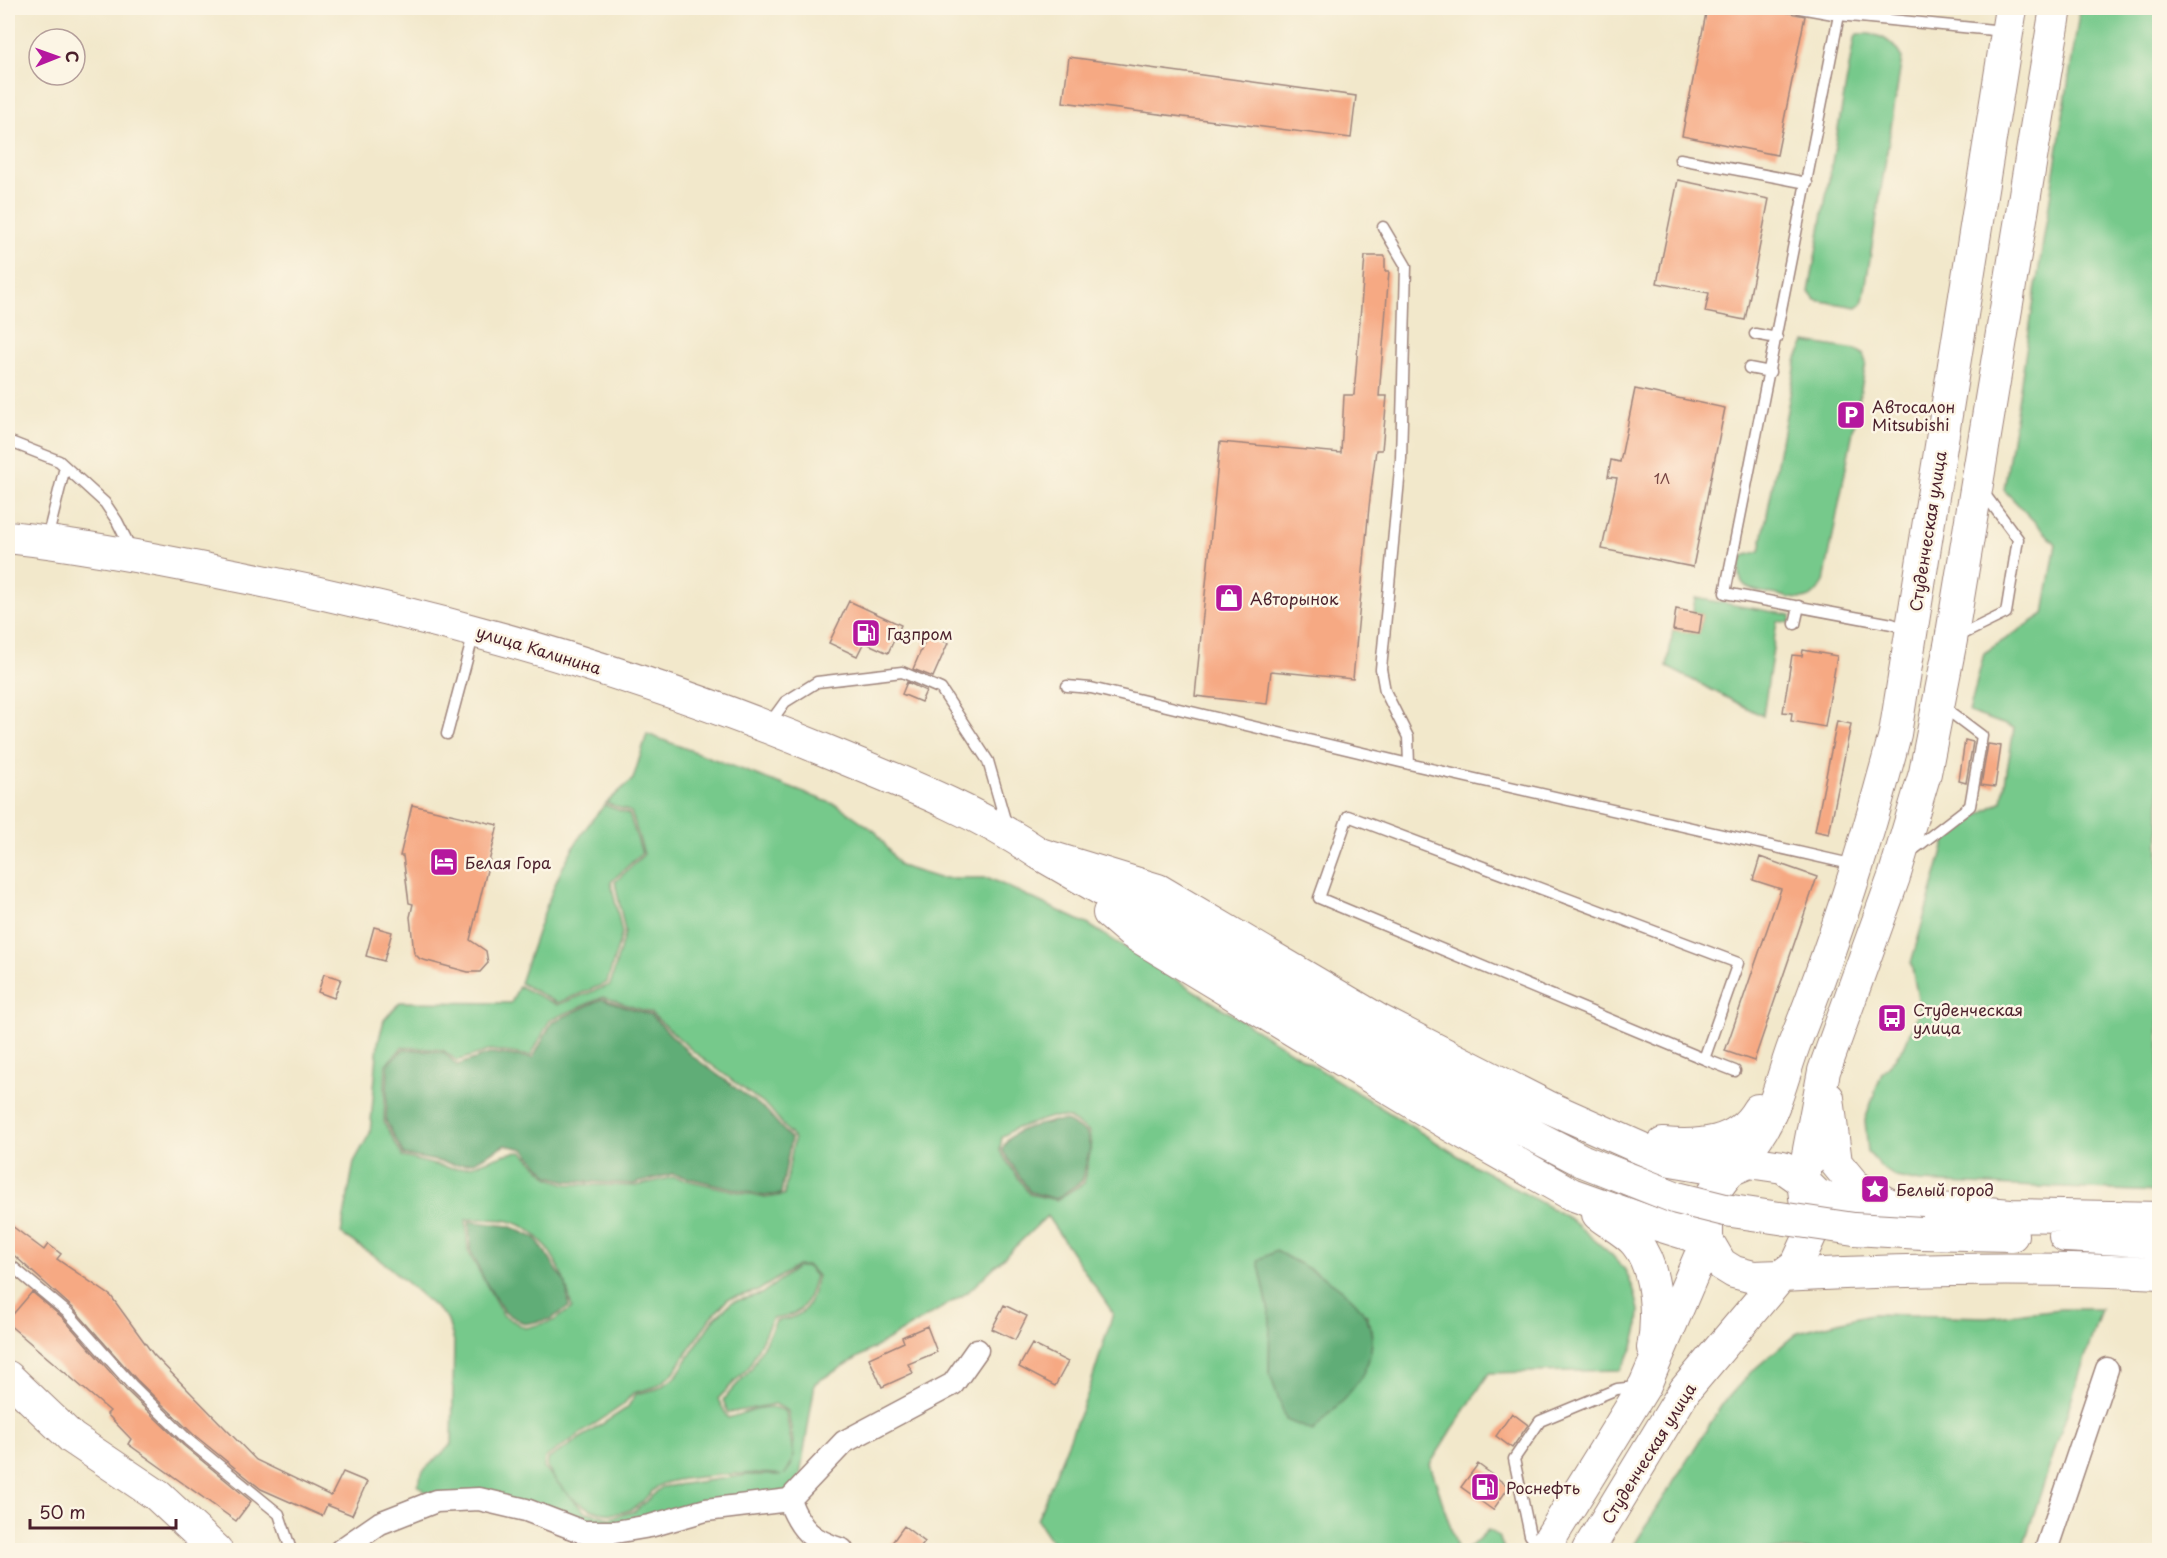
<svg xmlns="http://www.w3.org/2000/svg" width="2167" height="1558" font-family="'Playpen Sans',sans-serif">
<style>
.green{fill:#76c98b;stroke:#60745b;stroke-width:1.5;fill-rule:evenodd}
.forest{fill:#60ad77;stroke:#556651;stroke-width:1.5}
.building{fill:#f6a983}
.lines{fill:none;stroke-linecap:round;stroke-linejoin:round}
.lane-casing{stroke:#9e847b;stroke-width:13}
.street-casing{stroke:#9e847b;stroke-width:25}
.secondary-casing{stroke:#9e847b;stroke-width:34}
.lane{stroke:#fff;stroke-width:10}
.street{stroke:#fff;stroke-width:22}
.secondary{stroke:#fff;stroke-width:32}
.secondary-bridge-casing{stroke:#9e847b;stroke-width:34;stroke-linecap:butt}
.secondary-bridge{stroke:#fff;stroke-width:32}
.labels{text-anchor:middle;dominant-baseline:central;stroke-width:5;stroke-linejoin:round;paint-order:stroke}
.number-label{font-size:14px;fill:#754241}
.poi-label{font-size:16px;fill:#4a1f2b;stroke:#fcf5e5;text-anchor:start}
.street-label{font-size:16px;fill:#4a1f2b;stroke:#fcf5e5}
</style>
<rect width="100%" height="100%" fill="#fcf5e5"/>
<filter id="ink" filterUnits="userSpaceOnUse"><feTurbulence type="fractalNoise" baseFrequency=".0167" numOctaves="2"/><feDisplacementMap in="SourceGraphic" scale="12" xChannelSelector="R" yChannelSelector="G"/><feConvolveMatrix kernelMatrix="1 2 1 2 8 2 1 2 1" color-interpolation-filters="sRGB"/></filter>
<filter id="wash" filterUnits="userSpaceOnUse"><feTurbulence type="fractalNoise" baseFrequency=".008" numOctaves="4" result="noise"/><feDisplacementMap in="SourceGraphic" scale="24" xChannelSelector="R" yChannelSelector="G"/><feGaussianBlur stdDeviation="1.35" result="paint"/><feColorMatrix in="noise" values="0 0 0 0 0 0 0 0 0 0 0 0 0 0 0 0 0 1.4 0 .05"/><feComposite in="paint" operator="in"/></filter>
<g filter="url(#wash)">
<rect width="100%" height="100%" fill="#f2e8cb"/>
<path class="green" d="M2080,8H2159V1192L1920,1182L1896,1177L1881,1167L1868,1152L1865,1120L1882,1073L1904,1047L1920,1009L1911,963L1948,833L2002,801L2014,728L1969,712L1984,653L2044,614L2056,544L2004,490Z
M1857,34C1879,32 1892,40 1902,58L1864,296L1862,303L1857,307L1815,300L1809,292L1854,39Z
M1805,342L1856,350L1863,354L1866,363L1824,582C1820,589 1815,596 1807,598C1798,601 1787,597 1778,595C1752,590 1731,590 1743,556L1760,551L1797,358Z
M1695,598L1791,615L1790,623L1777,621L1763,716L1667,667L1673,630L1699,634L1702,614L1693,612Z
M647,734L839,806L876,832L900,866L939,878H989L1089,925L1468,1162L1569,1218L1612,1255L1625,1270L1634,1290L1639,1310L1638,1328L1633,1347L1621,1370L1489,1373L1430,1464L1458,1550H1057L1037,1520L1087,1396L1113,1313L1047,1216L967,1293L815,1383L800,1476L784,1497L614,1530L432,1497L417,1485L423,1471L452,1444L454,1341L447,1318L382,1261L341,1234L354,1162L370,1133L378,1043L384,1020L400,1002L511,1003L519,986L557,1005L610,985L625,932L615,882L644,854L631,812L606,803L633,779ZM603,997L651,1013L693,1051L770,1109L794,1139L784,1195L765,1198L673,1177L636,1186L567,1184L549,1178L523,1152C499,1151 482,1167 459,1168C442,1169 419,1160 403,1157L384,1122L386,1064L403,1047L443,1050L457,1061L491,1050L531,1056L550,1020ZM1052,1117L1068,1118L1089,1132L1091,1147L1084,1183L1056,1200L1029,1194L1000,1151L1002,1137L1014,1129ZM466,1219C480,1220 496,1218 509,1221C546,1230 565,1274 572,1308L553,1321L525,1328L503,1315L468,1251ZM1258,1260L1367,1315C1369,1323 1373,1334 1372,1342C1370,1378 1336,1406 1313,1431L1269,1372L1270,1316ZM797,1266H808L817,1276C810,1305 808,1317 776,1321L751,1369L723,1400L728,1413L775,1404L788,1411C791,1433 800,1457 784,1475L791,1466L793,1454L786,1412C767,1401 748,1412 728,1418L718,1399L749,1367L772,1319C804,1316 807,1305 815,1276L807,1267H798L761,1294L732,1302L712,1321L675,1378L657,1389L636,1394L627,1408L548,1459L547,1467C564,1497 598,1526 634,1508C644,1503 651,1489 662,1484C680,1477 763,1470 781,1475H747L662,1487L635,1511L610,1518L584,1511L544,1468L545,1458L623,1405L633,1393L655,1387L672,1375L709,1320L728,1299L758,1291Z
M605,805L629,814L642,853L611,882L622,933L607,983L557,1003L520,983C542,920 558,854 605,805Z
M2061,1309H2101L2022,1550H1631L1723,1403L1751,1372L1798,1332L1871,1314L1986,1317Z
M1488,1530L1499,1536L1504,1550H1467Z"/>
<path class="forest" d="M602,999L651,1015L691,1055L767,1111L791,1139L781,1194L764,1196L672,1174L634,1184L567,1181L549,1176L524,1149L505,1145L474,1162L457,1165L404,1155L386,1121L388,1063L404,1049L444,1052L457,1065L492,1053L533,1058L552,1022Z
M1054,1121H1066L1087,1133L1090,1148L1082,1181L1056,1199L1030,1192L1002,1150C1011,1127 1033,1127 1054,1121Z
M469,1221L509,1226L536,1238L566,1284L569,1307L551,1319L525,1324L504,1312L486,1283L470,1250Z
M1276,1251C1321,1276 1393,1304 1366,1367C1356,1391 1330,1412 1313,1431L1286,1420L1269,1372L1270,1316L1258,1260Z"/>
<g id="blocks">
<path class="building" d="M1707,8H1765L1805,16L1777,155L1682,136Z
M1069,57L1356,96L1351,138L1063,102Z
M1678,180L1769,199L1745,320L1705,312L1709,293L1657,283Z
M1365,256H1385V271H1389L1379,396H1387L1382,450H1376L1369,507L1353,679L1271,671L1267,704L1195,696L1220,442L1341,453L1344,395H1354Z
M1635,389L1725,408L1693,567L1602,549L1617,478L1608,477L1611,460L1620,462Z
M849,601L901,625L888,653L864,642L857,656L829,643Z
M1676,609L1702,614L1699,634L1673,630Z
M928,634L948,643L933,677L913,669Z
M1803,650L1837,656L1825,727L1791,721L1792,713L1783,712L1792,655L1802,656Z
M907,682L926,691L921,702L902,694Z
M1837,721L1851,724L1829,834L1815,831Z
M1965,740L1973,742L1966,783L1959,781Z
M1988,744L2001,746L1995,787L1981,785Z
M412,805L498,825L470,940L486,951L488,963L480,972H468L420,959L414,953L410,917L413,904L409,903L403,856H400Z
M1760,857L1817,877L1754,1061L1725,1051L1781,889L1753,880Z
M374,927L392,932L384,961L366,956Z
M324,974L341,979L334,998L318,992Z
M8,1223L44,1250L48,1244L61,1254L57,1259L111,1296L153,1354L256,1460L331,1496L343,1472L367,1482L352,1515L327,1505L322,1516L261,1489L193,1434L137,1380L73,1308L8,1250Z
M32,1292L63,1318L126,1390L183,1445L251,1501L236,1521L128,1444L131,1439L107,1414L110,1411L8,1324V1320Z
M1004,1305L1027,1316L1015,1340L992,1329Z
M927,1326L937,1352L908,1364L913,1373L882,1387L869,1358L904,1342L902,1337Z
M1032,1344L1068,1362L1055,1386L1019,1367Z
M1512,1413L1528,1425L1512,1448L1496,1436Z
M1478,1464L1509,1487L1493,1510L1461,1487Z
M904,1526L925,1542L918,1551H886Z"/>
</g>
</g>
<g filter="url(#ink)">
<use href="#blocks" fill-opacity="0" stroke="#9e847b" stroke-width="1.5"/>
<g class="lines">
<g class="lane-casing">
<path id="lane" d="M1800,8L1839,15
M1680,159L1807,183
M1383,227L1406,266L1401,459L1381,669L1385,691L1408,737L1409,764
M1755,334L1777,338
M1749,368L1770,372
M8,441L59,461L105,503L117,521L131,549
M47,539L65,467
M1795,624L1799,606
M1908,630L1892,624L1725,593L1839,15L2004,31
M1957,637L2006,613L2018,539L1983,492
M1067,686L1091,688L1409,764L1855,865
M769,724L785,702L817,682L902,672L941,689L988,761L1007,827
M447,734L474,633
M1909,853L1970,806L1982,736L1942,706
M1704,1059L1738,963L1348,816L1319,898L1704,1059L1735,1071
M8,1263L68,1313L132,1385L188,1440L279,1514L291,1550
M1540,1548L1530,1535L1514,1459L1540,1421L1617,1389L1636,1387"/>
</g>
<g class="street-casing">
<path id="street" d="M341,1550L380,1523L436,1501L479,1499L526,1510L583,1532H615L650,1526L706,1510L789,1500
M842,1550C811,1540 801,1531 789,1500L844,1442L953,1384L977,1350
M2046,1550L2107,1369"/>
</g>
<g class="secondary-casing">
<path id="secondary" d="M2056,8L1951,640L1925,773L1894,877L1824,1071L1803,1181L1817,1195L1830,1200L2011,1215L2160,1218
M8,537C82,545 155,559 228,574C434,614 635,671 829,752C901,782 975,810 1040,854L1477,1106L1583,1161
M1040,854L1158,890L1380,1021L1546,1106L1665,1159L1730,1170C1740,1158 1751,1147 1759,1134C1778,1106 1784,1068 1797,1037C1836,938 1868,838 1895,734L2011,8
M1109,913L1131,932L1450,1125L1571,1194L1652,1223L1707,1240L1645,1385L1543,1550
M1828,1098L1836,1163L1855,1186L1886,1203
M1663,1144C1699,1147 1738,1145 1758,1110
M1749,1162L1783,1167L1803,1181L1810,1236L1797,1264L1781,1276L1753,1277L1734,1272L1721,1264L1707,1240V1220L1715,1190L1730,1170Z
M1598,1214C1609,1223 1627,1232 1636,1243C1657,1269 1659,1317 1653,1348
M1922,1233L2012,1235
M2065,1236L2160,1241
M8,1377L72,1438L158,1496L216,1550
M1588,1550L1685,1390L1781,1276C1907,1269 2034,1267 2160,1273"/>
</g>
<use href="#lane" class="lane"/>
<use href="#street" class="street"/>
<use href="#secondary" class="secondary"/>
<g class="secondary-bridge-casing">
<path id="secondary-bridge" d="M1583,1161L1677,1198L1725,1210L1854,1229L1922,1233"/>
</g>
<use href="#secondary-bridge" class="secondary-bridge"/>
</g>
</g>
<defs>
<g id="parking-square" transform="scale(1.5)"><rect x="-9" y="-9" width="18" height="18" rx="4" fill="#b5179e" stroke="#fcf5e5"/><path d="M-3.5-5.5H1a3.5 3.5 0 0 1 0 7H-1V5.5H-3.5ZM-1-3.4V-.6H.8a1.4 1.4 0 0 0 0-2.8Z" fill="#fff"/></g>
<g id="shop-square" transform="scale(1.5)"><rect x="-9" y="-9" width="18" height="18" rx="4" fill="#b5179e" stroke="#fcf5e5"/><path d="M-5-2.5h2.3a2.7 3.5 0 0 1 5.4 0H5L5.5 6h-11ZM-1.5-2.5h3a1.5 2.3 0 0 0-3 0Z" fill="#fff"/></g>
<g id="fuel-square" transform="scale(1.5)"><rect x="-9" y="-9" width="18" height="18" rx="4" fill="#b5179e" stroke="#fcf5e5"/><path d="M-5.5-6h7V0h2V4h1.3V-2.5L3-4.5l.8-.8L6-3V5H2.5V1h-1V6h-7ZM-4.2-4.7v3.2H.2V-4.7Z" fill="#fff"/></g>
<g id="hotel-square" transform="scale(1.5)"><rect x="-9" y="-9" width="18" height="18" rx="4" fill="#b5179e" stroke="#fcf5e5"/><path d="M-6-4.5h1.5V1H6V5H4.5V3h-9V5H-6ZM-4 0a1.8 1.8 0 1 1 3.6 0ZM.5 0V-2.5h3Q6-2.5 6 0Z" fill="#fff"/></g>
<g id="bus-square" transform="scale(1.5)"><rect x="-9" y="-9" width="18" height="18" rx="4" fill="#b5179e" stroke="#fcf5e5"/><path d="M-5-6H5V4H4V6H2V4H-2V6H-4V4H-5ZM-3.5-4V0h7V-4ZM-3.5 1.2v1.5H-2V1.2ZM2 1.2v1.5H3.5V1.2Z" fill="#fff"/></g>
<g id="sight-square" transform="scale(1.5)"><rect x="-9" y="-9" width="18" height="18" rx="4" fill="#b5179e" stroke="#fcf5e5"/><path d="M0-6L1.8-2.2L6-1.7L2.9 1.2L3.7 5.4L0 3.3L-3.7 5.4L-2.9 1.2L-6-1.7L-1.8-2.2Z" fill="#fff"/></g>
</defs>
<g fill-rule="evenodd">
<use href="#parking-square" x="1851" y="415"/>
<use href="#shop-square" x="1229" y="598"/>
<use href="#fuel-square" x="866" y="633"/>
<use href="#hotel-square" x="444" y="862"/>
<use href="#bus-square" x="1892" y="1018"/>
<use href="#sight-square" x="1875" y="1189"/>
<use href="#fuel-square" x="1485" y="1487"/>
</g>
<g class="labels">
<g class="number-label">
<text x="1662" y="478">1Л</text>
</g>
<g class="poi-label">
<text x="1872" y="406">Автосалон<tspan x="1872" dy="18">Mitsubishi</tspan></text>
<text x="1250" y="598">Авторынок</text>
<text x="887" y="633">Газпром</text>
<text x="465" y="862">Белая Гора</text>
<text x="1913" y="1009">Студенческая<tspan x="1913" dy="18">улица</tspan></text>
<text x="1896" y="1189">Белый город</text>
<text x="1506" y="1487">Роснефть</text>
</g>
<g class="street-label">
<text transform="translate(1927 531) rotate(-81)">Студенческая улица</text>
<text transform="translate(539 649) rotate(17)">улица Калинина</text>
<text transform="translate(1648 1453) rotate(-58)">Студенческая улица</text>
</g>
</g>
<rect width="2167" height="1558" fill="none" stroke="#fcf5e5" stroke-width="30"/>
<g transform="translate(57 57) rotate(89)"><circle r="28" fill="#fcf5e5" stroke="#b59f9b" stroke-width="1.5"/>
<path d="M0-4.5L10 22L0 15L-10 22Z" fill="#b5179e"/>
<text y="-9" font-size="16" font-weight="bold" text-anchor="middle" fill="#4a1f2b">С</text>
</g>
<path d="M30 1519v9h146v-9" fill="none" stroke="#4a1f2b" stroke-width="3"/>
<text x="39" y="1519" font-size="18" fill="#4a1f2b" stroke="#fcf5e5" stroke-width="4.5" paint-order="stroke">50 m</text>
</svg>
